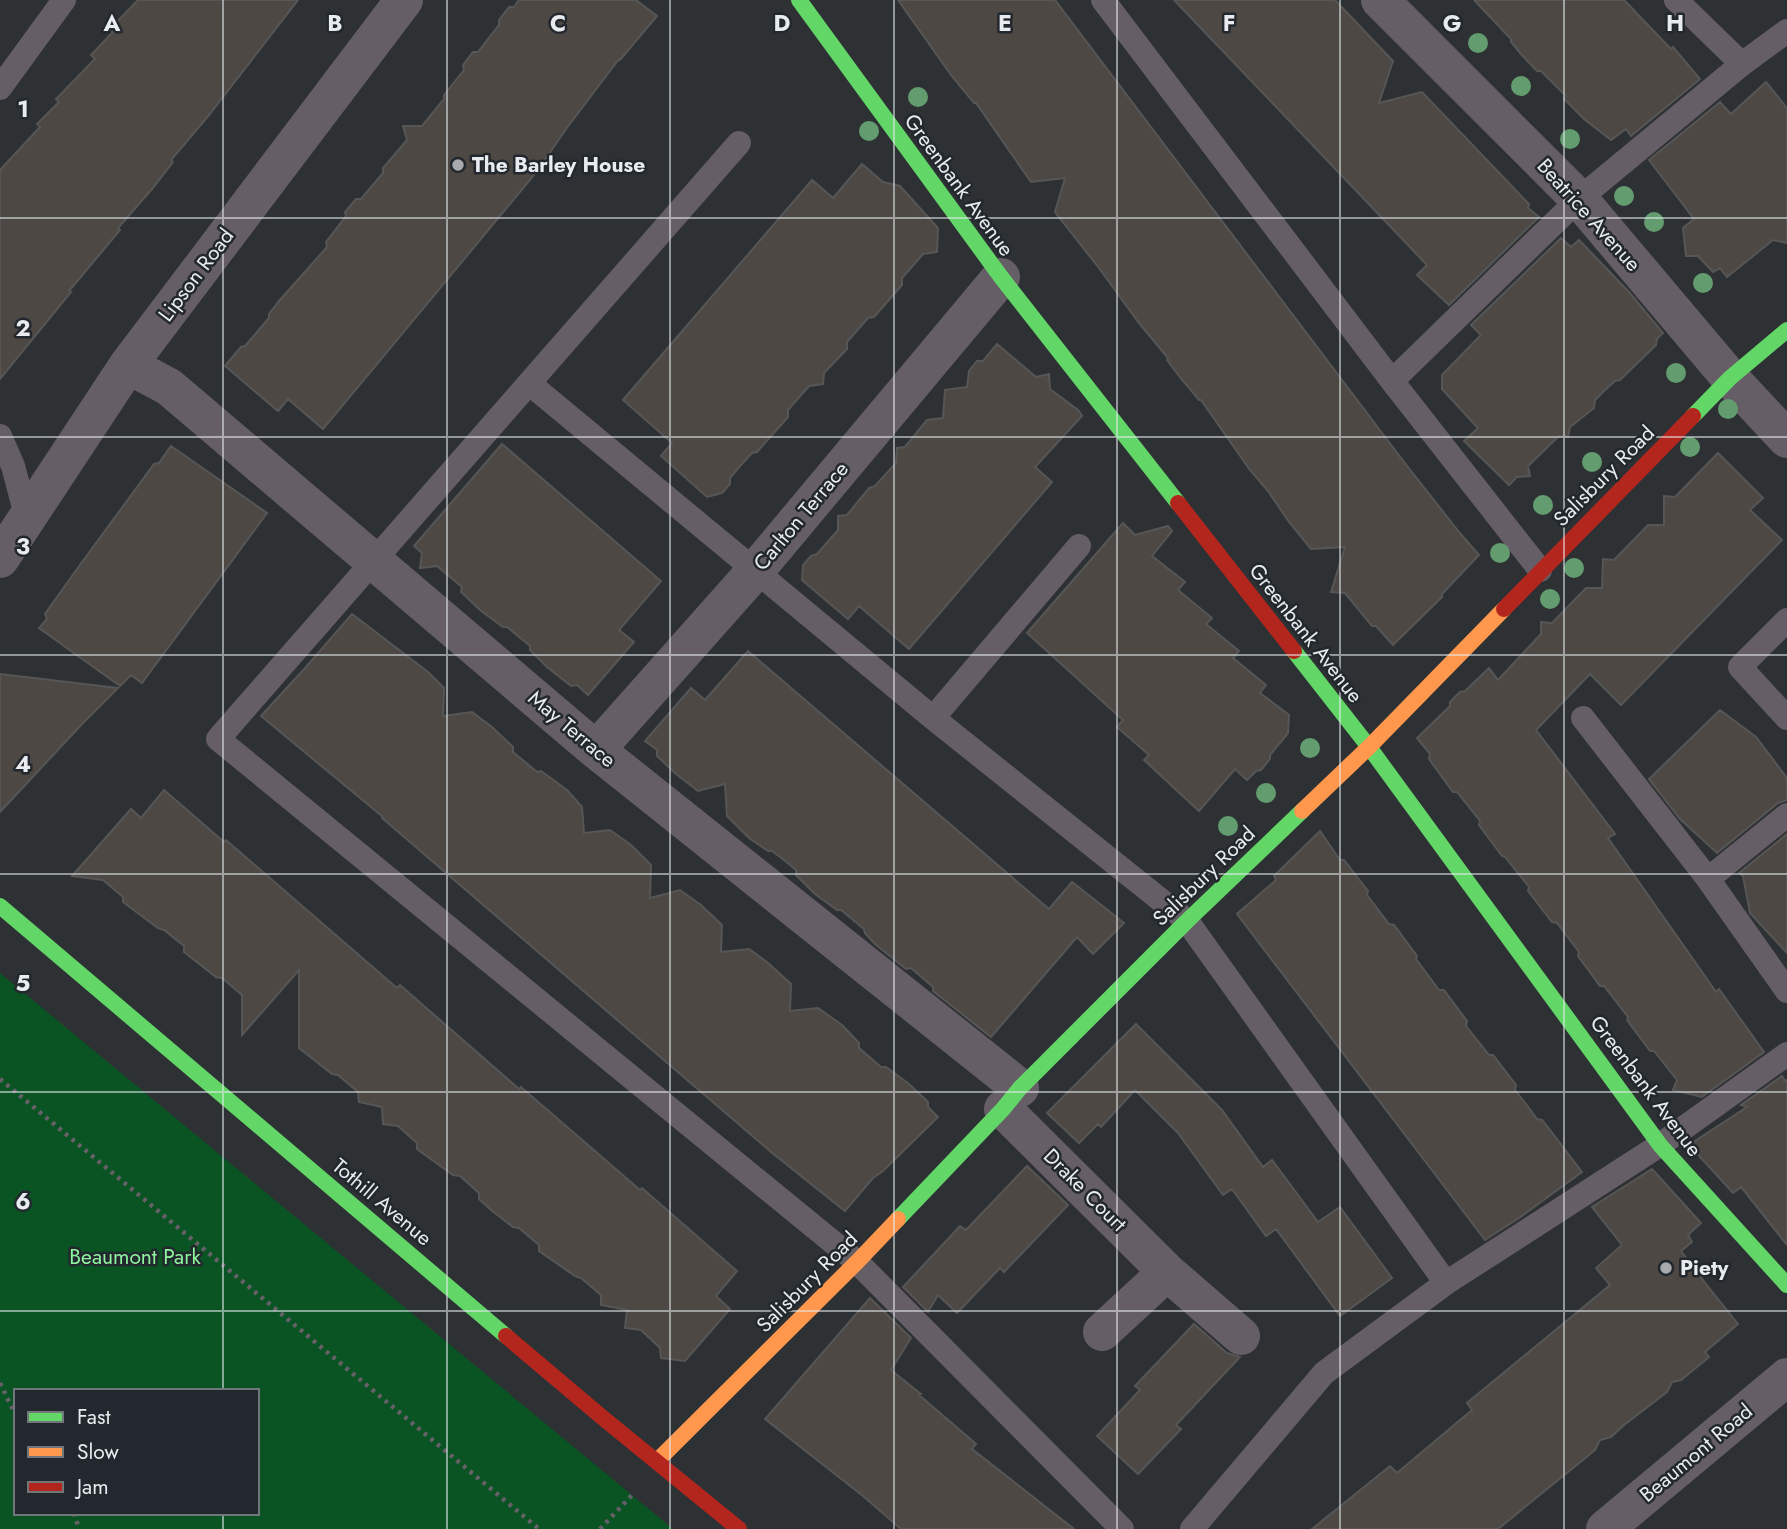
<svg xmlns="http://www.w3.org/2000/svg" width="1787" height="1529" font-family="Jost,sans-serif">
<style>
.green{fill:#0a5424;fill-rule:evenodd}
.building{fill:#4d4843;stroke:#565656;stroke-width:2}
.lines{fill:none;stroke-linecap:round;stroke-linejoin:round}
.path{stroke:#666168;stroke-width:4.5;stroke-dasharray:3.5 5;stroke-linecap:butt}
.lane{stroke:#665e66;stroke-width:24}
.street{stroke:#665e66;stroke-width:38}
.fast{stroke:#63d668;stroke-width:16}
.slow{stroke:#ff974d;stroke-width:16}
.jam{stroke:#b3261e;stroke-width:16}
.tree{fill:#639d6f}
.grid{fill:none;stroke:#e8ecf0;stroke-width:2;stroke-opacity:0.55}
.poi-dot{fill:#a7abae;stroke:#22282d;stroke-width:2.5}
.labels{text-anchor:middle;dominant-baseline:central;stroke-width:5;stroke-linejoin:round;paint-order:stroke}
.poi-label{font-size:21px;font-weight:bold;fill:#e8ecf0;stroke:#22282d;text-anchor:start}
.street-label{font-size:21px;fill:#e8ecf0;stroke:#22282d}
.park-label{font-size:21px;fill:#8ef59f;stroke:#22282d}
.grid-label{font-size:23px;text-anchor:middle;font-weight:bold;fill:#e8ecf0;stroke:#22282d;stroke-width:5;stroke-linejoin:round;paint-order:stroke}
</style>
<rect width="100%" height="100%" fill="#2e3134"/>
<path class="green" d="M0,973L673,1529H0ZM16,1391H257V1513H16Z"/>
<path class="building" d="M138,0H298L209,115L171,160L173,162L152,189L118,228L120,230L69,291L71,292L0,379V170L40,127L37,124L59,102L56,99L95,59L91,55L113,32L110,29Z
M519,0H636L657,16L620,60L619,59L566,129L544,161L539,166V169L323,429L288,399L278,411L225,366L241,347L245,346L269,318V314L279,301L327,247L326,242L346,216L345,212L356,199H361L383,173V168L407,140L403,126H422L444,99V95L464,70L463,65L473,52H478L488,39L499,25V20L509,7H514Z
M898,0H1055L1404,462L1459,532L1479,555L1442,594V597L1393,645L1376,626H1372L1345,593L1331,592L1345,547L1311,549L1289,522L1268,491L1250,470L1201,400H1199L1179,376L1167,360L1168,358L1138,322L1099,268L1055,212L1065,178L1031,182L976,103H974L951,75Z
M1174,0H1335L1393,61L1379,103L1422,92L1529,204L1528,208L1539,217L1449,305L1417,275L1427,265Z
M1474,0H1624L1671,49L1673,47L1700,79L1631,136L1626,129L1611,140L1584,119L1564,99L1565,95L1541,71H1537L1521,54L1511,42V39Z
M1766,82L1787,108V243L1773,240L1727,277L1720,268L1713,272L1698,256H1686L1683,228L1694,219L1649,160L1720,102L1731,114Z
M862,164L883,182L900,186L938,228L937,252L923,254L902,278V285L874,317L868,318L847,342V349L824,373L823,384L809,386L788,410V417L757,452L752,453L740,466L730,478V484L722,493L707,497L661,456L672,443L623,400L812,180L833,198Z
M1561,238L1571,247L1579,240L1629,292L1663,333L1657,339L1656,345L1620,380L1615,381L1604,391L1595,400L1594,408L1570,427L1568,437L1559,436L1528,466L1530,476L1517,477L1509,485L1464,441L1478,428L1442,389V375L1481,335L1471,325Z
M997,344L1036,377L1049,374L1050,389L1078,410L1082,416L1035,467L1052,482L909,649L859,606L848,619L802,580L803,565L811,556L817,554L838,530V516L847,515L869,488L875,486L896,463L897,448L905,447L927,420L943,418L945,390L967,387L969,371L977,361H983Z
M502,444L661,581L619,630L634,642L588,695L577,685L571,686L547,667L530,650V646L507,627H503L480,610L461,592L462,587L437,566L420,568L422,553L414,546Z
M171,446L267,513L142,683L131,675L120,686L39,628L47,619L45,614L77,569L154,464L159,463Z
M1718,453L1763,498L1750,510L1782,540L1621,705L1590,674L1536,730L1615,834L1608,838L1686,949L1716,992L1719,989L1764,1052L1702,1097L1673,1090L1677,1080L1654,1051H1650L1627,1020L1628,1017L1604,986H1600L1578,956L1579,952L1557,923L1552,922L1528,891L1529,887L1505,857L1502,856L1479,825L1480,821L1457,792H1453L1429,759L1430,754L1417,738L1450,706V702L1460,692L1465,691L1489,668L1498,680L1541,634V622L1552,623L1586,588H1602L1603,559L1614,560L1648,525H1664V496L1675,497Z
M1123,523L1135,535L1168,526L1172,531L1152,556L1185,582L1178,590L1212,618L1206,624L1239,651L1233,658L1266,685L1260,693L1289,715L1288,733L1270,755V759L1261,770L1256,771L1247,780L1235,769L1199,811L1144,760L1149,755L1117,727L1123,720L1027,633Z
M352,614L428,672L444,688L443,716L472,712L492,727L513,747V752L537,772L541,771L567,790L582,807L584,833L610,830L631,845L651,865L650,898L680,890L701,905L722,925L721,952L749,949L767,962L791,984L790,1011L818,1008L842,1025L859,1043V1048L881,1067H886L909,1084L928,1102V1107L938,1117L883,1171L873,1178L845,1211L771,1152L382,818L383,817L261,716L306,667Z
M748,651L1049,909L1072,882L1124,923L1093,954L1077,937L991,1037L933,991V987L911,968L906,969L875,944L865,933L864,929L841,910H837L815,894L796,875V870L784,860L772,851H768L749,838L727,816L725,784L698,791L676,774L657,756V750L645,741L691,688L705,700Z
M0,674L118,688L83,723L0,812Z
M1720,710L1756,737L1787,778V800L1778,803L1717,853L1680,819L1649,779Z
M164,790L224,842L226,840L397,988L400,985L519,1089L521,1087L640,1190L642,1188L737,1271L716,1296L730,1309L685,1361L661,1358L660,1348L641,1330L625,1328L627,1310L601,1305V1295L581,1278L575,1276L539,1251V1245L519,1228L513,1227L491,1210L479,1199V1193L460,1176L453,1175L417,1149V1143L398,1126L383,1124L382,1107L359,1102L358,1092L338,1075L332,1074L299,1048V970L242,1035V995L222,978L216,977L184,952V946L164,930L158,928L123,902V897L103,880L72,876L131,809L141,818Z
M1320,831L1340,860H1344L1368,891L1367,895L1389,924L1394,925L1417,956L1416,959L1439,990H1444L1467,1021L1466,1026L1478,1041L1489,1055H1493L1516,1085L1515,1090L1526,1104L1537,1119L1542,1120L1550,1130L1582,1172L1519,1218L1485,1240L1237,914L1276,880L1274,876Z
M1787,834V953L1750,913L1743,876L1739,873Z
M1136,1024L1222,1110L1263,1167L1272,1160L1318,1222L1340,1207L1392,1278L1340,1316L1276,1229L1266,1236L1232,1189L1223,1195L1178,1133L1135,1090L1101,1127L1098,1124L1079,1143L1047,1113Z
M1782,1076L1785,1081L1787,1080V1245L1741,1187L1733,1193L1689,1145L1747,1107L1741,1105Z
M1027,1166L1068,1205L1004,1272L1000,1268L957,1313L938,1295L928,1312L903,1287L960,1226L966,1230Z
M1652,1169L1701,1223L1688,1235L1692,1242L1681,1251L1706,1284L1738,1324L1705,1352L1709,1357L1681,1380L1672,1382L1667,1392L1624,1425L1611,1437L1600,1440L1595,1450L1498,1529H1312L1390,1466L1397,1473L1472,1410L1467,1403L1610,1285L1596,1268L1622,1245L1592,1207Z
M870,1298L911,1338L891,1370L921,1394L919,1395L976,1444L972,1449L1074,1529H901L863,1496L765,1419Z
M1194,1324L1227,1353L1240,1357L1176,1425L1181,1429L1138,1474L1097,1436L1140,1390L1135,1386Z"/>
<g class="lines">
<path class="path" d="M0,1079L539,1529
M0,1383L16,1416
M74,1513L79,1529
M600,1529L633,1494"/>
<path class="lane" d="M1103,0L1392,381L1540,570
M1676,0L1742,64
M0,88L64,0
M739,143L218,739L857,1262L1122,1529
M1392,381L1579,199L1742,64L1787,31
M530,384L933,718L1187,921L1446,1283
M0,436L13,466L27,519
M1787,620L1740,667L1787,718
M933,718L1079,546
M1583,718L1708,879L1787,991
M1708,879L1787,815
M1192,1529L1324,1373L1446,1283L1660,1145L1787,1054"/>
<path class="street" d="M1380,0L1579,199L1730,378L1787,439
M128,365L169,387L596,750L1020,1088
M0,559L128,365L404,0
M596,750L755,571L1001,277
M1003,1109L1167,1272L1241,1336
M1102,1332L1167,1272
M1605,1529L1787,1377"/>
<path class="fast" d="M799,0L1001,277L1178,503
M1693,416L1730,378L1787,330
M1294,651L1369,747L1660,1145L1787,1285
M0,906L506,1336
M898,1219L1003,1109L1020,1088L1187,921L1302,811"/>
<path class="slow" d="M1302,811L1369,747L1504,609
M657,1461L857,1262L898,1219"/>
<path class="jam" d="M1178,503L1294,651
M1504,609L1693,416
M506,1336L603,1418L739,1529"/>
</g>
<g class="tree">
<circle cx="1478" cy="43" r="10"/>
<circle cx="1521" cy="86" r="10"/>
<circle cx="918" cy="97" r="10"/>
<circle cx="869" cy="131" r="10"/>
<circle cx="1570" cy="139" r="10"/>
<circle cx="1624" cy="196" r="10"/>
<circle cx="1654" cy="222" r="10"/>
<circle cx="1703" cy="283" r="10"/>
<circle cx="1676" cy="373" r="10"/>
<circle cx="1728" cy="409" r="10"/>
<circle cx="1690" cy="447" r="10"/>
<circle cx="1592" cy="462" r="10"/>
<circle cx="1543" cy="505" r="10"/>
<circle cx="1500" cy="553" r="10"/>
<circle cx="1574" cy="568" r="10"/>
<circle cx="1550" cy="599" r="10"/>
<circle cx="1310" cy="748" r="10"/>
<circle cx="1266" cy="793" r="10"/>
<circle cx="1228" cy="826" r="10"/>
</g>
<path class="grid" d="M223,0V1391M447,0V1529M670,0V1529M894,0V1529M1117,0V1529M1340,0V1529M1564,0V1529M0,218H1787M0,437H1787M0,655H1787M0,874H1787M0,1092H1787M0,1311H1787M223,1513V1529"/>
<g class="poi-dot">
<circle cx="458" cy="165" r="7"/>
<circle cx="1666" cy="1268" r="7"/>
</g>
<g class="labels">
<g class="poi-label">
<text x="472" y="165">The Barley House</text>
<text x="1680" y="1268">Piety</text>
</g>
<g class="street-label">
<text transform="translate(959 185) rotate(54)">Greenbank Avenue</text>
<text transform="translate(1589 215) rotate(48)">Beatrice Avenue</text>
<text transform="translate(196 275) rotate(-53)">Lipson Road</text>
<text transform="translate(1604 476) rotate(-45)">Salisbury Road</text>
<text transform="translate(801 516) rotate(-50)">Carlton Terrace</text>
<text transform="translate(1306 633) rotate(52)">Greenbank Avenue</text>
<text transform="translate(572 729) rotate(40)">May Terrace</text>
<text transform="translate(1204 876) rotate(-44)">Salisbury Road</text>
<text transform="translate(1646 1086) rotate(53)">Greenbank Avenue</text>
<text transform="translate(1085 1190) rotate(45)">Drake Court</text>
<text transform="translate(382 1202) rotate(40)">Tothill Avenue</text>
<text transform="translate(807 1282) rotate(-45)">Salisbury Road</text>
<text transform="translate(1696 1453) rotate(-40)">Beaumont Road</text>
</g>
<g class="park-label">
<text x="135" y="1257">Beaumont Park</text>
</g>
</g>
<g class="grid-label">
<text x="112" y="31">A</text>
<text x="335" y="31">B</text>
<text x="558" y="31">C</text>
<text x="782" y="31">D</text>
<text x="1005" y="31">E</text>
<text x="1229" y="31">F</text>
<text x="1452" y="31">G</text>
<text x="1675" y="31">H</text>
<text x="23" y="117">1</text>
<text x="23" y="336">2</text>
<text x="23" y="554">3</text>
<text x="23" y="772">4</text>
<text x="23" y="991">5</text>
<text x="23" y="1209">6</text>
</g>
<rect x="14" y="1389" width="245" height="126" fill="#22282d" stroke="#71767b" stroke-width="2"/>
<rect x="28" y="1412" width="35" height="10" fill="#63d668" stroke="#71767b" stroke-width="2"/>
<text x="77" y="1424" font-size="21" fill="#e8ecf0">Fast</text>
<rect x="28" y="1447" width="35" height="10" fill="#ff974d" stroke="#71767b" stroke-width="2"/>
<text x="77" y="1459" font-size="21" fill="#e8ecf0">Slow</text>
<rect x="28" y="1482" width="35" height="10" fill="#b3261e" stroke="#71767b" stroke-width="2"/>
<text x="77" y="1494" font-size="21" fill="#e8ecf0">Jam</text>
</svg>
